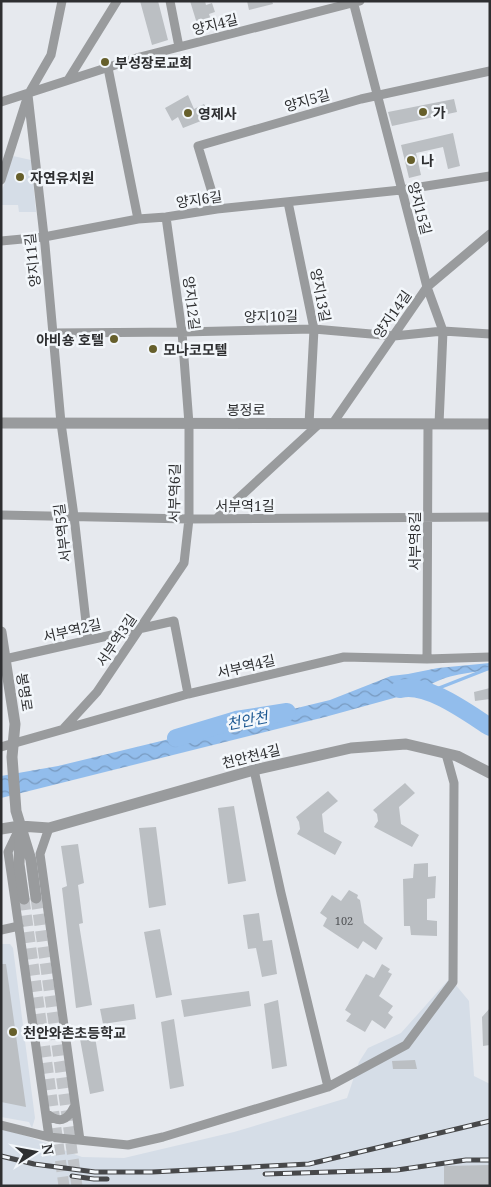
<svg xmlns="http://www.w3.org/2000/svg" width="491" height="1187" font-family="'Noto Serif','Noto Sans KR',serif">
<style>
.built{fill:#d5dde7}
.water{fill:url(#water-waves)}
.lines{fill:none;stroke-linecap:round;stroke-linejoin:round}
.stream{stroke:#92bdec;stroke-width:3}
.river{stroke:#92bdec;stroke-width:18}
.building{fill:#bbbfc3}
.tertiary-tunnel{stroke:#c1c4c8;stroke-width:11;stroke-dasharray:11 5.5;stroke-linecap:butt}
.minor{stroke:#999b9d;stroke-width:9}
.tertiary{stroke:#999b9d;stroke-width:11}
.rail-casing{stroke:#47484a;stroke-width:5}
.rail{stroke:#f3f7fb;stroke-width:3;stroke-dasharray:9;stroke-linecap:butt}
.poi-dot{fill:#665f2b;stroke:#f3f7fb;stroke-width:2}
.labels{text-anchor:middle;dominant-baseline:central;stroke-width:5;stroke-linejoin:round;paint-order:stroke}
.number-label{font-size:11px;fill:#515356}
.street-label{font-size:14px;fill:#2e2f31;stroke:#f3f7fb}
.poi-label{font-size:14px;font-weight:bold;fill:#2e2f31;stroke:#f3f7fb;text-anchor:start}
.water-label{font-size:15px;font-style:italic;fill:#1b5791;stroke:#f3f7fb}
</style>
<defs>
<pattern id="water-waves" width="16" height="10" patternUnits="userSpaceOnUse" patternTransform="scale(1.25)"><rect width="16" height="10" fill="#92bdec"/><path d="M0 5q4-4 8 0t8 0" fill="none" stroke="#789ac0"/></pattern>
</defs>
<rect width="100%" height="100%" fill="#e6e9ee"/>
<path class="built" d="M13,156L31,160L36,212H19L18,205H1V194Z
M1,944H10L13,948L35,1118L32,1128L29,1122L1,1117Z
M450,978L469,1001L474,1076L490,1084V1186H1V1129L27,1136L82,1157L124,1158L234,1132L347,1098L359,1062L368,1048L401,1033Z"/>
<path class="water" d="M490,663V670C467,673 441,675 423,690L325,717L1,798V776L58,766L330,700L391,676L408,674L438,668Z"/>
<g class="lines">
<path class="stream" d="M424,688H439L490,668"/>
<path class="river" d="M400,689C427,682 468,713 490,727
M176,738L236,720L287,712"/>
</g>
<path class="building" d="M140,1H158L168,40L152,45Z
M190,1H205L206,5L212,3L215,12L209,14L213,26L199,30Z
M247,1H272L273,4L249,10Z
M188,95L194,109L204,104L211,117L183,128L178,117L172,121L165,108Z
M454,99L457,112L392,126L388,112Z
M453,133L460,166L448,169L443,147L416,153L421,175L409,178L401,145Z
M490,688V699L475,701L474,692Z
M405,783L415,793L399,807L401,824L419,835L412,847L374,827L378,821L377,814L373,810Z
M328,791L338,801L322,814L324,832L342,842L335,855L297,834L300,829L299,822L296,817Z
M234,806L246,881L228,884L218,808Z
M156,827L166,905L149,908L139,828Z
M78,844L84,883L78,885L83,923L79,924L92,1005L76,1008L62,888L67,886L61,846Z
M428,863V877L436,876L435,898L427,899V920L437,921V936L411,935L410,926H404L403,879L413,878L414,864Z
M349,890L358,895L357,898L360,900L364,923L383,938L376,950L363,941L358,949L323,926L327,918L320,913L332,895L341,901Z
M259,913L263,941L272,940L277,974L262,977L256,948L248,949L243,915Z
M160,929L172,995L156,998L144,932Z
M1,964H6L26,1107L1,1102Z
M382,964L390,969L388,972L392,974L379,996L393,1006L388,1013L393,1017L385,1029L372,1020L365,1032L346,1021L351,1014L345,1010L366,974L374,978Z
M249,991L251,1006L184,1017L181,1000Z
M278,1000L287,1066L272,1069L264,1004Z
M134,1004L136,1019L103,1024L100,1009Z
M490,1008V1045L483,1046L482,1017Z
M174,1019L184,1086L170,1089L161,1022Z
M93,1025L104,1091L90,1094L78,1028Z
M415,1060L417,1069H393L392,1061Z
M490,1165V1186H444V1166Z"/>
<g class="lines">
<path class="tertiary-tunnel" d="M36,898L77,1186
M24,899L64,1186"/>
<path class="minor" d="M170,1L179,47
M353,1L427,287L443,331L439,424
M108,68L138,219
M68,80L117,1
M28,95L45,245L61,423L74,516L88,640
M1,102L140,57L360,1
M1,180L28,95L51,55L62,1
M288,202L314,329L309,424
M217,209L198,146L361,99L490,71
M1,241L44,237L138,219L166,217L217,209L401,190L490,176
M53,333L182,332L314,329L394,336L443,331L490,334
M333,423L427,287L490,234
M1,515L189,519L490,517
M216,519L319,424
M5,659L174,621L188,694
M427,659L428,424
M64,728L97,692L184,563L189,519V424L182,332L166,217
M1,747L188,694L344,657L427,659L490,657
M49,828L40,854L80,1140
M19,829L8,852L49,1137
M1,930L19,926
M328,1087L406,1045L453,982L454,783L446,754
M46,1113C59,1124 67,1121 74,1107
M1,1125L49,1137L128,1145L163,1137L328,1087L281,893L254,770"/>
<path class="tertiary" d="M1,423L490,424
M1,632L15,724L12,757L16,811L31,860L36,898
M1,829L20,826L49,828L254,770L351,748L406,744L457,756L490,773
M20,835L19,864L24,899"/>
<g class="rail-casing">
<path id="rail" d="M1,1156L34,1164L95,1172H152L309,1164L490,1121
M265,1174L397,1170L466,1160H490
M72,1176L94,1179H107"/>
</g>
<use href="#rail" class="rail"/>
</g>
<g class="poi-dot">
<circle cx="105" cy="62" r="5"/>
<circle cx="423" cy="112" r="5"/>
<circle cx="188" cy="113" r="5"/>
<circle cx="411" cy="160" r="5"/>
<circle cx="20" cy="177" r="5"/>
<circle cx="114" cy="339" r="5"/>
<circle cx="153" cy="349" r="5"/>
<circle cx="13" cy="1032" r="5"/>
</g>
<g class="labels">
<g class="number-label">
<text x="344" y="920">102</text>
</g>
<g class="street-label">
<text transform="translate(215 24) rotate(-14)">양지4길</text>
<text transform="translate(307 100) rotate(-16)">양지5길</text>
<text transform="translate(199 199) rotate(-8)">양지6길</text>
<text transform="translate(420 208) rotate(75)">양지15길</text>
<text transform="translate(32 260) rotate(-96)">양지11길</text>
<text transform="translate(321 295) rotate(79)">양지13길</text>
<text transform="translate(192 303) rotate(83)">양지12길</text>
<text transform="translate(392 314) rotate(-55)">양지14길</text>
<text transform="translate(271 316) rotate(-1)">양지10길</text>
<text x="246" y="409">봉정로</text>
<text transform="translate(174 493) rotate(-89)">서부역6길</text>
<text x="245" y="505">서부역1길</text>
<text transform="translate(62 533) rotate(-97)">서부역5길</text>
<text transform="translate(414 541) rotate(-90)">서부역8길</text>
<text transform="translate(72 630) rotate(-13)">서부역2길</text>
<text transform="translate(116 640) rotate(-56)">서부역3길</text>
<text transform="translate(246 666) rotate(-13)">서부역4길</text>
<text transform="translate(25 692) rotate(81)">봉명로</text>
<text transform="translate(251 756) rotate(-14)">천안천4길</text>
</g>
<g class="poi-label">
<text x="115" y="62">부성장로교회</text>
<text x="433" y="112">가</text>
<text x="198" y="113">영제사</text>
<text x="421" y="160">나</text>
<text x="30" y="177">자연유치원</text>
<text x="104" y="339" text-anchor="end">아비숑 호텔</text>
<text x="163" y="349">모나코모텔</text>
<text x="23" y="1032">천안와촌초등학교</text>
</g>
<g class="water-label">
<text transform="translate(247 720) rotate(-11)">천안천</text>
</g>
</g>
<rect width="491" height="1187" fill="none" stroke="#2e2f31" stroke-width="5"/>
<g transform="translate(35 1152) rotate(79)" stroke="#f3f7fb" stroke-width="4" paint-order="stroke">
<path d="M0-4L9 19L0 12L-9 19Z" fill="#2e2f31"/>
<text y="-8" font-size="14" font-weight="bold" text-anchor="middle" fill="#2e2f31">N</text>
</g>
</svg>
